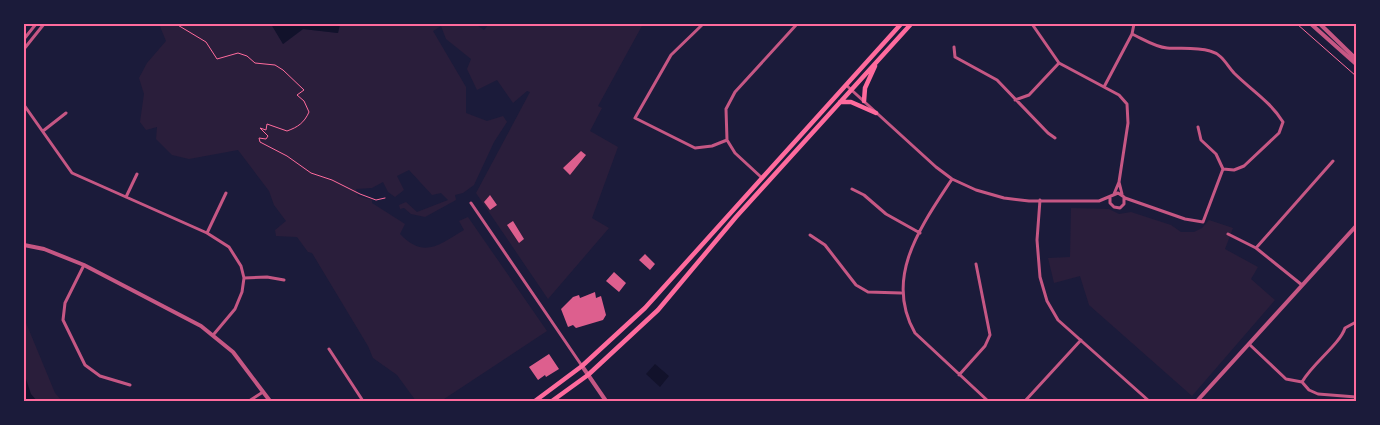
<svg xmlns="http://www.w3.org/2000/svg" width="1380" height="425" font-family="Manrope,sans-serif">
<style>
.green{fill:#2a1e3b}
.water{fill:#12122b}
.building{fill:#dd5f8e}
.lines{fill:none;stroke-linecap:round;stroke-linejoin:round}
.path{stroke:#ff6b9d;stroke-width:1}
.minor{stroke:#c65784;stroke-width:3}
.tertiary{stroke:#c65784;stroke-width:4}
.secondary{stroke:#ff6b9d;stroke-width:4.5}
.neatline{fill:none;stroke:#ff6b9d;stroke-width:2}
</style>
<rect width="100%" height="100%" fill="#1b1b3a"/>
<path class="green" d="M159,24H271L283,44L303,29L338,33L340,24H475L484,30L489,24L594,26L595,24H643L598,106L602,108L590,131L618,147L592,218L609,228L548,299L476,193L530,92L527,91L513,103L497,80L477,90L467,69L471,59L446,39L441,26L433,31L466,87V113L487,121L503,116L507,122L494,142L474,185L463,193L455,195L456,200L425,217L411,214L404,208L400,209L399,205L406,202L417,212L448,200L441,193L432,195L409,170L397,176L404,190L395,197L388,192L383,182L372,188L356,189L358,196L372,200V203L405,224L400,234C424,259 439,245 464,230L459,221L468,217L547,331L441,401H416L397,375L373,358L368,346L312,253L308,252L297,237L276,236L275,230L286,221L274,205L269,191L238,150L189,159L172,155L156,139L157,127L146,130L140,122L144,94L139,78L147,63L166,41Z
M1071,208L1109,209L1119,214L1131,212L1171,225L1181,232H1194L1202,228L1209,220L1233,228L1225,249L1258,267L1251,279L1275,300L1192,396L1089,305L1080,276L1054,283L1048,258L1070,257Z
M24,318L55,393L62,401H24Z"/>
<path class="water" d="M271,24H340L338,33L303,29L283,44Z
M655,364L669,376L660,387L646,374Z
M24,373L31,394L37,401H24Z"/>
<path class="building" d="M581,151L586,155L570,175L563,168Z
M490,195L497,205L490,210L484,202Z
M513,221L524,239L519,243L507,225Z
M645,254L655,264L650,270L639,260Z
M614,272L626,283L619,292L606,281Z
M595,292L596,298L601,296L606,315L603,320L576,328L573,325L568,327L561,309L573,297L579,295L580,298Z
M549,354L559,369L546,377L545,375L538,380L529,367Z"/>
<g class="lines">
<path class="path" d="M176,24L206,42L217,59L238,53L247,56L255,63L275,65L283,70L304,90L297,95L304,101L309,112C304,123 298,127 287,131L267,124L266,130L260,128L268,136L266,139L259,138L260,142L287,156L311,173L332,180L360,194L376,200L385,198
M1297,24L1356,76"/>
<path class="minor" d="M703,24L671,55L635,118L695,148L712,146L727,140
M1032,24L1059,63L1119,95L1127,104L1128,123L1119,182L1114,194
M1132,34C1143,39 1155,47 1167,48C1182,49 1196,47 1210,51C1222,54 1226,64 1234,73C1251,90 1270,101 1283,122L1279,133L1244,166L1234,170L1223,169
M24,39L36,24
M954,47L955,57L997,80L1048,133L1055,138
M24,49L44,24
M846,85L936,167L952,179L976,190L1004,198L1029,201H1099L1118,193L1124,197V204L1120,208L1114,207L1110,203V198
M1104,87L1132,34L1134,24
M1015,100L1029,95L1059,63
M24,105L72,173L207,233L229,247L241,266L244,278L242,292L235,309L214,334
M43,131L66,113
M761,177L735,153L727,140L726,109L735,92L797,24
M952,179C922,225 883,277 915,333L988,401
M1119,182L1122,194
M852,189L864,195L886,214L920,233
M126,197L137,174
M1125,198L1185,219L1203,222L1223,169L1216,154L1201,140L1198,127
M1040,200L1037,240L1040,277L1047,301L1058,320L1149,401
M471,203L582,366
M207,233L226,193
M1228,234L1256,248L1302,285
M810,235L825,245L856,285L868,292L901,293
M1256,248L1333,161
M84,265L65,303L63,320L85,365L100,376L130,385
M244,278L267,277L284,280
M1249,344L1286,379L1302,382L1309,390L1318,394L1356,397
M329,349L363,401
M959,375L985,346L990,335L976,264
M1302,382C1313,363 1340,344 1345,328L1356,322
M249,401L263,392
M1025,401L1081,340"/>
<path class="tertiary" d="M1311,24L1356,64
M1320,24L1356,59
M24,245L44,249L84,265L201,326L233,352L270,401
M582,366L606,401
M1197,401L1356,226"/>
<path class="secondary" d="M864,101L865,88L875,66
M840,102H851L876,113
M535,401L582,366L645,308L901,24
M552,401L588,375L658,310L736,217L911,24"/>
</g>
<rect width="1380" height="425" fill="none" stroke="#1b1b3a" stroke-width="50"/>
<rect x="25" y="25" width="1330" height="375" class="neatline"/>
</svg>
